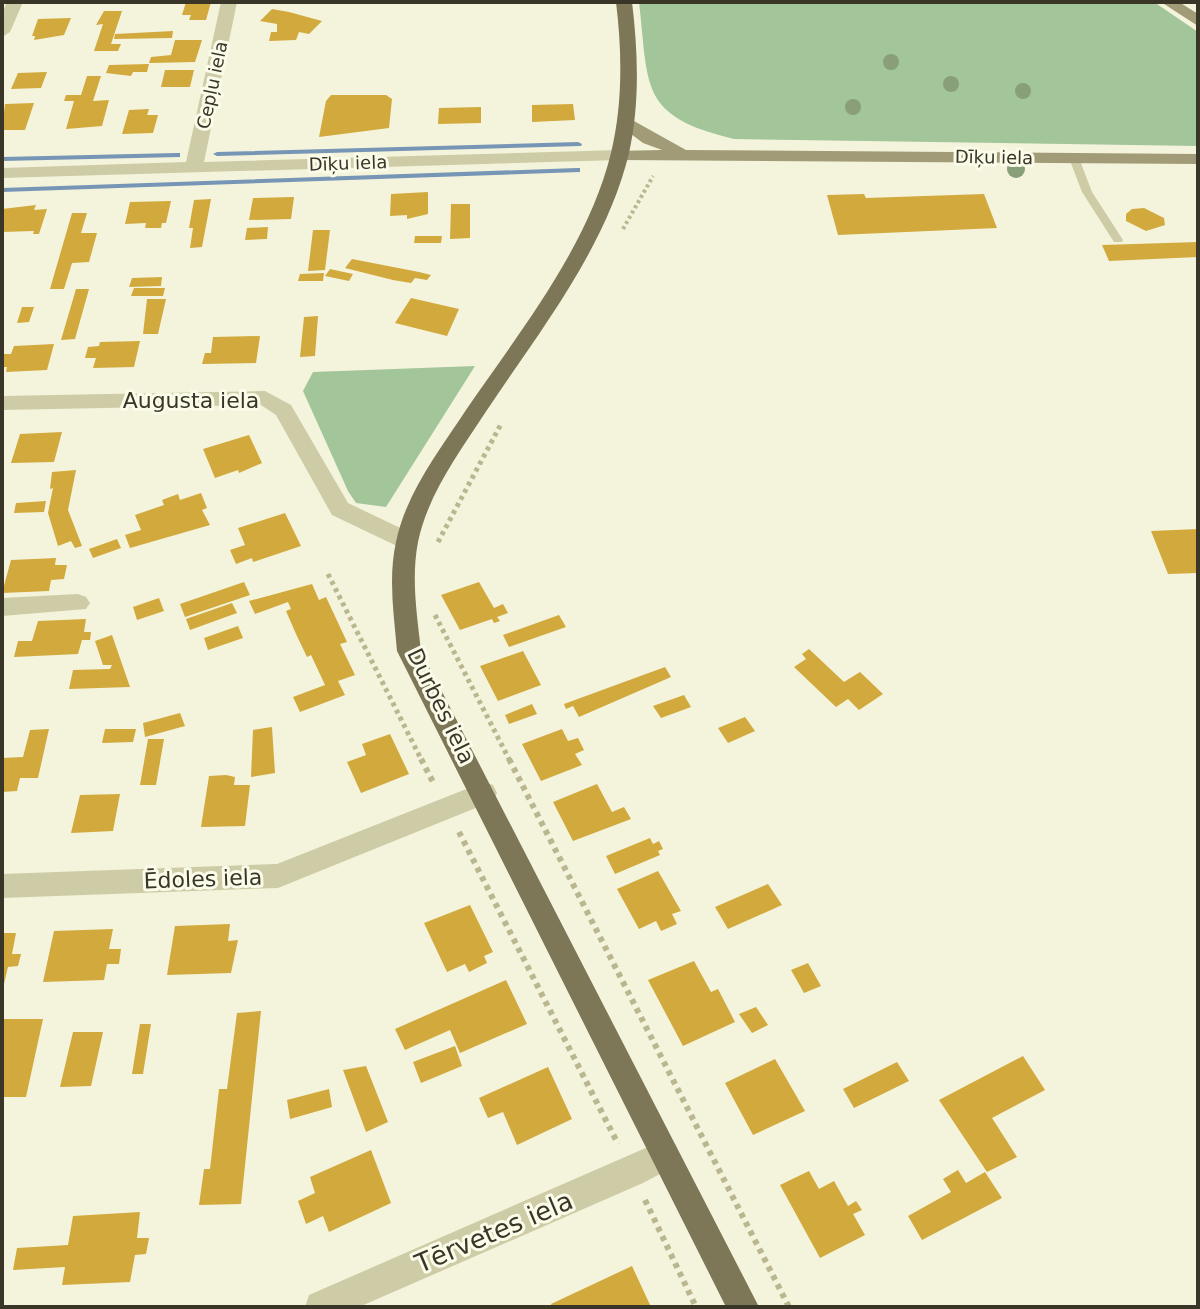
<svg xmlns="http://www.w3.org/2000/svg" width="1200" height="1309" font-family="'DejaVu Sans',sans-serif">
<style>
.green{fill:#a2c59a}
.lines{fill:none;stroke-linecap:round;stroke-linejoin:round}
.stream{fill:#7795b5;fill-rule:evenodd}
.building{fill:#d2a93c}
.path-far2{stroke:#bab690;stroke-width:4;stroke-dasharray:3 3;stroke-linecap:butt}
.path-far1{stroke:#bab690;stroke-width:5;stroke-dasharray:4 4;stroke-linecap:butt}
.path{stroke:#bab690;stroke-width:6;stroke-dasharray:5 5;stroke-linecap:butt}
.lane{fill:#cecca6;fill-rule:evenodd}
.street{fill:#cecca6;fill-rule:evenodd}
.secondary{fill:#a29b77;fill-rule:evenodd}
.primary{fill:#7d7657;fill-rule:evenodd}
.tree{fill:#889f7a}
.labels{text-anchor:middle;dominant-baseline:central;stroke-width:6;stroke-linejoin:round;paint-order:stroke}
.far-street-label{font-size:18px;fill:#393628;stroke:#fbfbe9}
.street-label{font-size:22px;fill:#393628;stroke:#fbfbe9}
.near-street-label{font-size:26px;fill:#393628;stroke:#fbfbe9}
</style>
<rect width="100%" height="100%" fill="#f4f4dc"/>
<path class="green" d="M639,2H1154L1198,32V146L734,139C639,116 649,88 639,2Z
M475,366L386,507L356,503L348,491L303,391L313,372Z"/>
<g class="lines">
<path class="stream" d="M578,142L582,144L581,146L217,156L213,154L217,152Z
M177,153H180V157L2,161V157Z
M577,168H580V172L2,192V188Z"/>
</g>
<path class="building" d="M186,2H211L206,20H189L191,15H182Z
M272,9L289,12L322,21L309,34L299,32L296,40L269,41L271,32H277V24L260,21Z
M104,11H122L111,44H121L118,51H94L103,24L96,25Z
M71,18L64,35L34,40L35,36H32L38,19Z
M173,31L172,38L114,39L115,34Z
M175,40H202L195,62L149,63L151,57L171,55Z
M149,64L147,72H133L131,76L106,73L109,65Z
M165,70H194L190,87H161Z
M47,72L41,88L11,89L18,73Z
M87,76H101L93,101L109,100L102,126L66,129L74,101H64L66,95H81Z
M331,95H386L392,99L389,128L319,137L326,101Z
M34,103L25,130H2L5,104Z
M573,104L575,120L532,122V105Z
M481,107V123L438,124L439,108Z
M149,109L147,115H158L153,133L122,134L129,110Z
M428,192V214L407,219V215L390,216L391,194Z
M864,194L866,198L984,194L997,228L838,235L827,195Z
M294,197L291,219L249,220L253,198Z
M211,199L202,247L190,248L193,228H189L194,200Z
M171,201L166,223H162L161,228H145L146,223L125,224L130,202Z
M451,204H470V238L450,239Z
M36,205L34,210L47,209L39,234H33L34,231L2,232V209Z
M1144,208L1164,218L1165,225L1146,231L1126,221V214L1132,209Z
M72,213H87L81,233H97L89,262L72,263L64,289H50Z
M268,227L267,239L245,240L247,228Z
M313,230H330L325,270L308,271Z
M415,236H442L441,243H414Z
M1198,242V257L1109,261L1102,245Z
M352,259L419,272L431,275L427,280L415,278L411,283L393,280L345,268Z
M330,269L353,274L349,281L325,276Z
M324,273L323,281H298L300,274Z
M162,277L161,286L129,287L132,278Z
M134,288H165L163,296H131Z
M76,289H89L75,339L61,340Z
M411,298L459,309L447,336L395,323Z
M147,299H166L158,334H143Z
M22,307H34L29,322L17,323Z
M318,316L315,356L300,357L304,317Z
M260,336L256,363L202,364L205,353H211L213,337Z
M140,341L134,367L93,368L96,358H85L88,347L99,346L100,342Z
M54,344L47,370L6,372L7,367H2V354H11L14,346Z
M62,432L54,462L11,463L20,434Z
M249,435L262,463L239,473L238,470L215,478L203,449Z
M76,470L68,510L82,546L75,548L71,541L58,546L48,513L53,488L50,489L52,472Z
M201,493L207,508L202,510L210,525L130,548L125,535L141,530L135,515L164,505L162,500L178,494L180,500Z
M46,501L44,512L14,513L16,503Z
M285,513L301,546L253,562L252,558L236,564L230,550L245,545L238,528Z
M1198,529V573L1168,574L1151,531Z
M117,539L121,548L93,558L89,549Z
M56,558L55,565H67L64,579L51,580L49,591L2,593L11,560Z
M244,582L250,595L185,617L180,604Z
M479,582L494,608L503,604L508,613L497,617L500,621L494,623L492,619L460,630L441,595Z
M312,584L319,600L326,597L347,642L340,644L355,675L338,681L345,695L300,712L293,697L325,685L311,655L307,657L296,634L286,611L291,609L288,602L255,614L249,601Z
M159,598L164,611L137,620L133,607Z
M232,603L237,613L190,630L186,619Z
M559,615L566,627L509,647L503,635Z
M86,619L84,632H91L90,640H82L78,654L14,657L18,641H32L38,621Z
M238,626L243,638L208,650L204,638Z
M112,635L130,687L69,689L73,670L110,669L112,665H103L95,641Z
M809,649L844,682L860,672L883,694L859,710L848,699L836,707L794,667L806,659L802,654Z
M523,651L541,685L498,701L480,666Z
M665,667L671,677L579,717L573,706L566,709L564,704Z
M684,695L691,707L661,718L653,706Z
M532,704L537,714L509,724L505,715Z
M180,713L185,726L145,737L143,723Z
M745,717L755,731L728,743L718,728Z
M272,727L275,773L251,777L253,730Z
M49,729L38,778H20L17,791L2,792V758L23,757L30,730Z
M105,729H136L133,742L102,743Z
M562,729L568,741L578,738L584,750L575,754L582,765L541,781L522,744Z
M390,734L409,774L361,793L347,762L366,755L362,744Z
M148,739H164L156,785H140Z
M226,775L235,777L234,785H250L245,826L201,827L209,776Z
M597,784L612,812L624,807L631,819L573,841L553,802Z
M120,794L113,831L71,833L80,795Z
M650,838L653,844L659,841L663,849L658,851L660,855L615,874L606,856Z
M658,871L681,911L672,914L677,924L661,931L656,921L639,929L617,889Z
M768,884L782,905L728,929L715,907Z
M470,905L493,952L484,956L487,963L469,972L465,964L447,972L424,923Z
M230,924L228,941L238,940L231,973L167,975L175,926Z
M113,929L109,949H121L119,964H107L104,980L43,982L54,931Z
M2,933H16L12,954H21L18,966L8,967L3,988Z
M694,961L711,992L718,989L735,1022L683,1046L648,980Z
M808,963L821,986L804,993L791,970Z
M506,980L527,1024L460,1053L450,1030L405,1050L395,1029Z
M756,1007L768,1025L752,1033L739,1014Z
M261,1011L241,1204L199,1205L204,1169H210L219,1089H227L237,1013Z
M2,1019H43L26,1097H2Z
M140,1024H151L143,1074H132Z
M73,1032H103L91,1086L60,1087Z
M455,1046L462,1066L421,1083L413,1062Z
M1023,1056L1045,1090L992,1118L1017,1157L987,1172L939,1100Z
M775,1059L805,1111L753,1135L725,1083Z
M897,1062L909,1081L854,1108L843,1089Z
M366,1066L388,1122L366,1132L343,1070Z
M548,1067L572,1119L517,1145L503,1112L488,1118L479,1098Z
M329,1089L332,1107L290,1119L287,1100Z
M371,1150L391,1203L329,1232L323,1216L306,1224L298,1201L315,1193L310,1177Z
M958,1170L966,1183L985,1172L1002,1198L922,1240L908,1216L951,1192L943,1179Z
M809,1171L819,1189L834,1181L848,1206L856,1201L862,1210L853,1214L865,1235L820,1258L780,1185Z
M140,1212L137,1238H149L146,1254L135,1255L130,1282L62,1285L65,1267L13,1270L17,1248L68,1245L73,1216Z
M632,1266L651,1307H552L551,1304Z"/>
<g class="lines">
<path class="path-far2" d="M623,229L653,176"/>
<path class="path-far1" d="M438,542L501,424
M328,574L422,761
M435,615L510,761"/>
<path class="path" d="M421,759L434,784
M509,759L789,1307
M459,832L618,1144
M645,1200L696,1307"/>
<path class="lane" d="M1074,155L1079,158L1092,192L1123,240L1122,242H1114L1082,192L1069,158Z"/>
<path class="street" d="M7,2H23L10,32L2,37V14Z
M221,2H237L204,162L620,150L629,155L620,160L2,178V168L186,162Z
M265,391L291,405L348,503L415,535L418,541L415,547H399L332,515L276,415L261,405L2,410V396Z
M78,594L86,597L90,603L86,609L2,616V598Z
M484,782L493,785L497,793L493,801L278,888L2,898V874L277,864Z
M664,1140L675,1144L679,1155L675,1166L643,1183L359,1307H305L309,1295Z"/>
<path class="secondary" d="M1161,2H1179L1198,14V26Z
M625,116L686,150L1198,154V164L620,160L614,159V151L662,150L643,143L619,125L617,121Z"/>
<path class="primary" d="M616,2H632C638,51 640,104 629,153C606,249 538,333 485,413C459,453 428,494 418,542C411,578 417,615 421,651L759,1307H726L397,651C394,615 388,578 396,542C406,493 439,451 466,410C520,331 588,247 611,153C623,104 622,51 616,2Z"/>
</g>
<g class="tree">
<circle cx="891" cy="62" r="8"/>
<circle cx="951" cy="84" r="8"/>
<circle cx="1023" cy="91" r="8"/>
<circle cx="853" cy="107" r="8"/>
<circle cx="1016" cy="169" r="9"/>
</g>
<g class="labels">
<g class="far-street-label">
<text transform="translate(212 85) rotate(-78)">Cepļu iela</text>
<text transform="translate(994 157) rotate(1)">Dīķu iela</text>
<text transform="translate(348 163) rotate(-2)">Dīķu iela</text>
</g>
<g class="street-label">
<text x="191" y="400">Augusta iela</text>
<text transform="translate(441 706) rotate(64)">Durbes iela</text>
<text transform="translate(203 879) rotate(-2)">Ēdoles iela</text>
</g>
<g class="near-street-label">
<text transform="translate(494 1232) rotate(-23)">Tērvetes iela</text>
</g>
</g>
<rect width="1200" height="1309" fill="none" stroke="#393628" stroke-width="8"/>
</svg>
